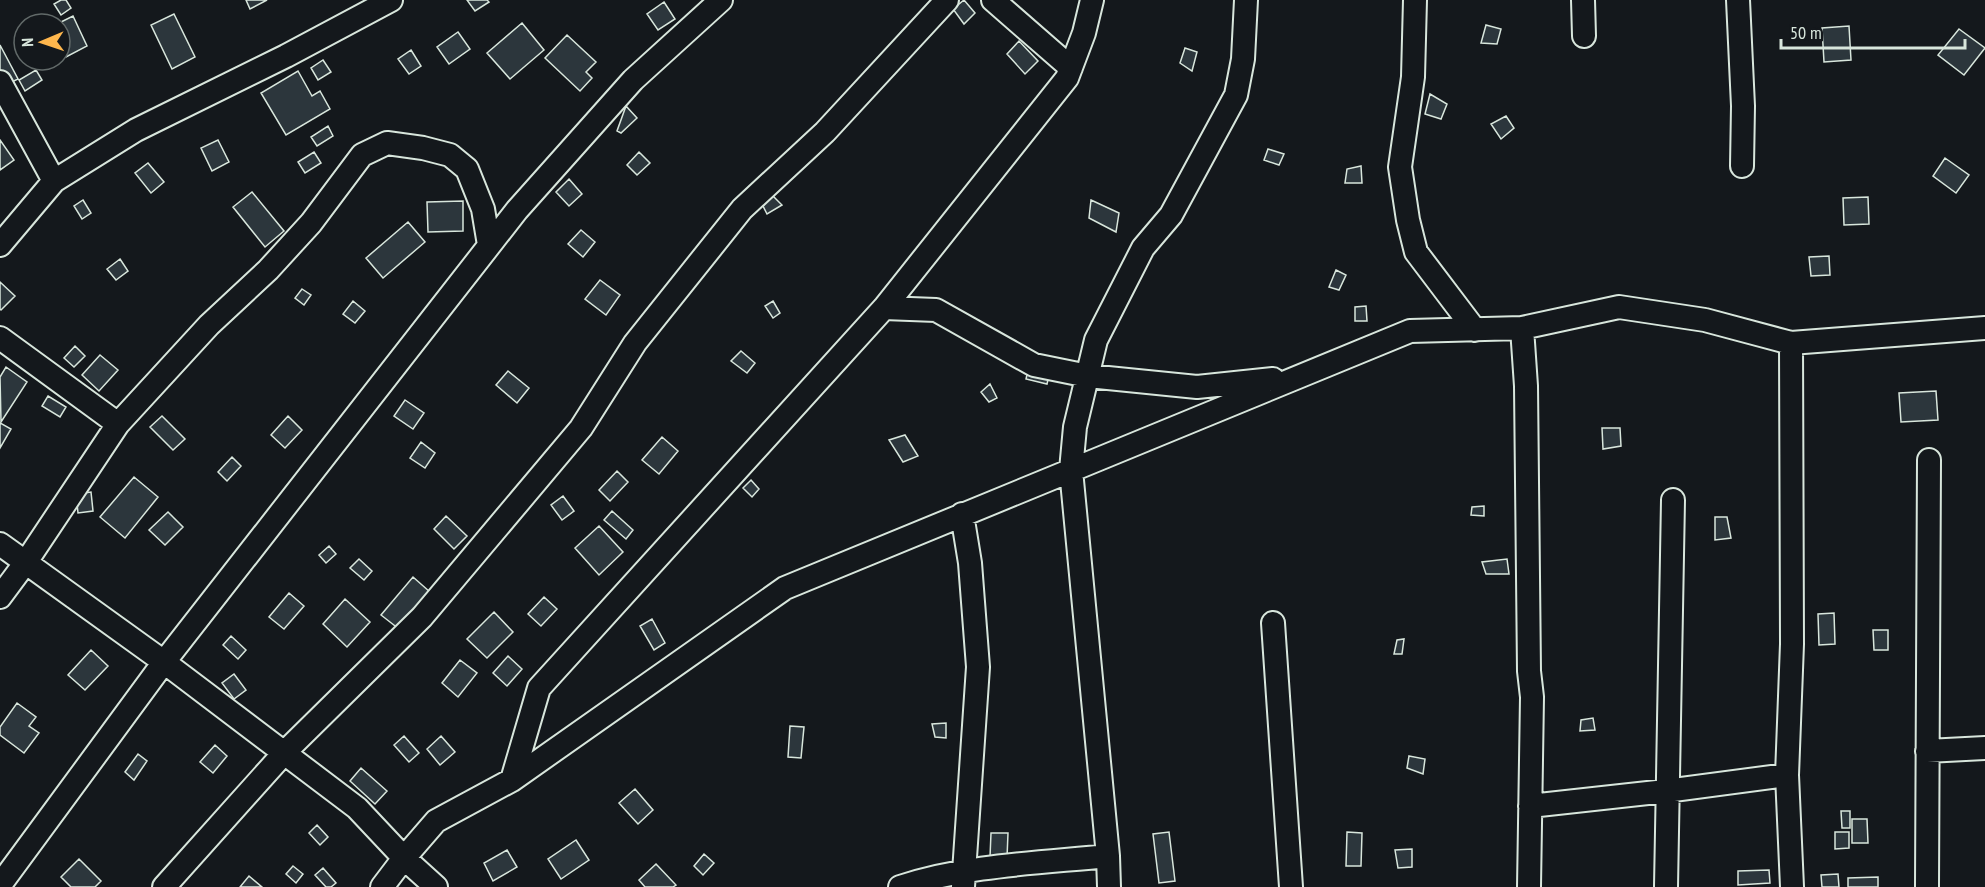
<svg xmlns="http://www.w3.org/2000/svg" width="1985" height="887" font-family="'PT Sans Narrow',sans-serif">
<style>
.building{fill:#2c363c;stroke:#d8e6dc;stroke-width:1.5}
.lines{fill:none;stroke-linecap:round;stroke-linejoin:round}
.minor-casing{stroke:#d8e6dc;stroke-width:26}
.minor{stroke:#14181c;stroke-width:22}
</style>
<rect width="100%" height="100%" fill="#14181c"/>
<path class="building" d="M61,0H66L71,8L61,15L54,4Z
M246,0H267L250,9Z
M467,0H487L489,2L475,11Z
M964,0L975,13L964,24L953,9Z
M664,2L675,19L658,30L647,14Z
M174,14L195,57L172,69L151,25Z
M73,16L87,46L66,57L60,45V24H57Z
M522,23L544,50L510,79L487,53Z
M1486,25L1501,29L1497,44L1481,43Z
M1849,26L1851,60L1824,62L1822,28Z
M1959,29L1985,48L1964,75L1938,55Z
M458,32L470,49L449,64L437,47Z
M567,35L596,62L586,72L592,78L580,91L545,58Z
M1019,41L1038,61L1025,74L1007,54Z
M0,45L18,79L8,84L0,69Z
M1185,48L1197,52L1192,71L1180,63Z
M411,50L421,66L409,74L398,59Z
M323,60L331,72L318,80L311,68Z
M36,70L42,80L25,91L19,80Z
M298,71L312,96L320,91L330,109L286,135L261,93Z
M1430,94L1447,104L1441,119L1425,114Z
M626,106L637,118L621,133L617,131Z
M1506,116L1514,128L1501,139L1491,124Z
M328,126L333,136L317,146L311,137Z
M0,140L14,160L0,170Z
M218,140L229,162L212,171L201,148Z
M1268,149L1284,154L1279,165L1264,160Z
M314,152L321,163L305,173L298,162Z
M639,152L650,163L637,175L627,165Z
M1945,158L1969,175L1956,193L1933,176Z
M148,163L164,182L151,193L135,173Z
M1361,166L1362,183H1345L1347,169Z
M569,179L582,194L569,206L556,192Z
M252,192L284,231L265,247L233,207Z
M771,194L782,205L767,214L763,206Z
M1868,197L1869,224L1844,225L1843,198Z
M83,200L91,213L82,219L74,206Z
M1091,200L1119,213L1116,232L1089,218Z
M463,201V231L428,232L427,202Z
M408,222L425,242L383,278L366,258Z
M581,230L595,242L583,257L568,244Z
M1829,256L1830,275L1811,276L1809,257Z
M120,259L128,271L116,280L107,269Z
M1336,270L1346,275L1339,290L1329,287Z
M600,280L620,295L606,315L585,299Z
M0,282L15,296L1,310L0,309Z
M302,289L311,295L304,305L295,298Z
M353,301L365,311L355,323L343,314Z
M773,301L780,313L773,318L765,306Z
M1366,306L1367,321H1355V307Z
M75,346L85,356L74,367L64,358Z
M741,351L755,363L747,373L731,361Z
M100,355L118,370L99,391L82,375Z
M1029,366L1050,371L1047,384L1026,379Z
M6,367L27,382L1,422L0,377Z
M508,371L529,388L517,403L496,385Z
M990,384L997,398L989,402L981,392Z
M1936,391L1938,420L1901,422L1899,393Z
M48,396L66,407L60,417L42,406Z
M405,400L424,413L413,429L394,416Z
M162,416L185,439L173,450L150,427Z
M288,416L302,430L285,448L271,435Z
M0,423L11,429L0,448Z
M1602,428H1620L1621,446L1603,449Z
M905,435L918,456L903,462L889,440Z
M662,437L678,451L659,474L642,460Z
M421,442L435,453L425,468L410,458Z
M232,457L241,466L227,481L218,472Z
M617,471L628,482L610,501L599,490Z
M134,477L158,497L125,538L100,517Z
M751,480L759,489L752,497L743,488Z
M91,492L93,511L78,513L76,494Z
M563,496L574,511L562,520L551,505Z
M1484,506V516L1471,515L1472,507Z
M612,511L633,530L626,539L604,520Z
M168,512L183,527L165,545L149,530Z
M446,516L467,536L454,549L434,529Z
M1715,517H1727L1731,538L1715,540Z
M599,526L623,552L599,575L575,548Z
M329,546L336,554L326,563L319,555Z
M359,559L372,571L364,580L350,568Z
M1507,559L1509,574H1486L1482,562Z
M413,577L430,592L399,629L381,615Z
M289,593L304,606L284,629L269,617Z
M544,597L557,609L541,626L528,614Z
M345,599L370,622L347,647L323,624Z
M494,612L513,632L487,658L467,639Z
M1834,613L1835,644L1819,645L1818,614Z
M652,619L665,643L654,650L640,626Z
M1873,630H1888V650H1874Z
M231,636L246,650L238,659L223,645Z
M1404,639L1402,654H1394L1397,640Z
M91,650L108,666L85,690L68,675Z
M508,656L522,669L507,686L493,673Z
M460,660L477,673L458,697L442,683Z
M234,674L246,690L234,699L222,683Z
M17,703L36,717L29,726L39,733L24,753L0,735V727Z
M1593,718L1595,730L1580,731L1581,720Z
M946,723V738L935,737L932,724Z
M790,726L804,727L801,758L788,757Z
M404,736L419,753L409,762L394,745Z
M441,736L455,752L440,765L427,749Z
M215,745L227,756L213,773L200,762Z
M138,754L147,761L134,780L125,772Z
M1409,756L1425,759L1423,774L1407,768Z
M361,768L387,791L375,804L350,781Z
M635,789L653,810L638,824L619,803Z
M1841,811H1850V828H1842Z
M1852,819H1867L1868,843H1852Z
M317,825L328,837L320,845L309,833Z
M1169,832L1175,881L1159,883L1153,834Z
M1347,832L1362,833L1361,866H1346Z
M1835,832H1849V848L1835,849Z
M991,833H1008L1007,858L990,857Z
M576,840L589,860L561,879L548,859Z
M1412,849V867L1398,868L1395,850Z
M507,850L517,867L493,881L484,863Z
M704,854L714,863L703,875L694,866Z
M79,859L101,881L95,887H71L61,877Z
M656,864L676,885L673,887H645L639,880Z
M293,866L303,874L296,883L286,874Z
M323,868L336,883L331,887H326L315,875Z
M1769,870L1770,883L1738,885V871Z
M1838,874L1839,887H1822L1821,875Z
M249,876L262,887H240Z
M1878,877V887H1848V878Z"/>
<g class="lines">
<g class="minor-casing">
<path id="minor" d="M993,0L1071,68
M1415,0L1413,77L1400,167L1408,220L1416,252L1475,330
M1583,0L1584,36
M1738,0L1743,106L1742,166
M0,82L54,181
M0,245L54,181L136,130L286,56L391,0
M884,308L936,310L1034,365L1088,376L1197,387L1273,379
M1522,328L1526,386L1529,671L1532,697L1529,887
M0,338L118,424
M1791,343L1792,644L1787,775L1792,887
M962,514L970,563L978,667L963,887
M0,544L164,662L357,808L404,858L436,887
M0,597L26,562L118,424L209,325L268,270L311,223L362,155L387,143L423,148L450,155L467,169L483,209L489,245
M1273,623L1291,887
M1927,751L1985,748
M512,780L539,688L884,308L1067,78L1084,33L1092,0
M1530,806L1666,791L1787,775
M0,885L164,662L517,210L633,80L721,0
M164,887L285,752L422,617L581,428L635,343L742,209L825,132L947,0
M382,887L404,858L436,821L512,780L785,588L1410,331L1522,328L1619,307L1705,320L1791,343L1985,328
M900,887C967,865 1039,863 1108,856
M1109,887L1108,856L1071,470L1075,427L1096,340L1143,248L1171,215L1236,95L1243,59L1246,0
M1666,887L1673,500
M1927,887L1929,460"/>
</g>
<use href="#minor" class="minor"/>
</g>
<g transform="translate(42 42) rotate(268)"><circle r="28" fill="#14181c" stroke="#626a69" stroke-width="1.5"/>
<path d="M0-4.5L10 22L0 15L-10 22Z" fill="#ffb74d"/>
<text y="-9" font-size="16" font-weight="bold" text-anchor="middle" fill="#d8e6dc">N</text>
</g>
<path d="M1781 39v9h184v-9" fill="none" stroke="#d8e6dc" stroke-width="3"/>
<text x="1790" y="39" font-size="18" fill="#d8e6dc" stroke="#14181c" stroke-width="4.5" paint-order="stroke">50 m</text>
</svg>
